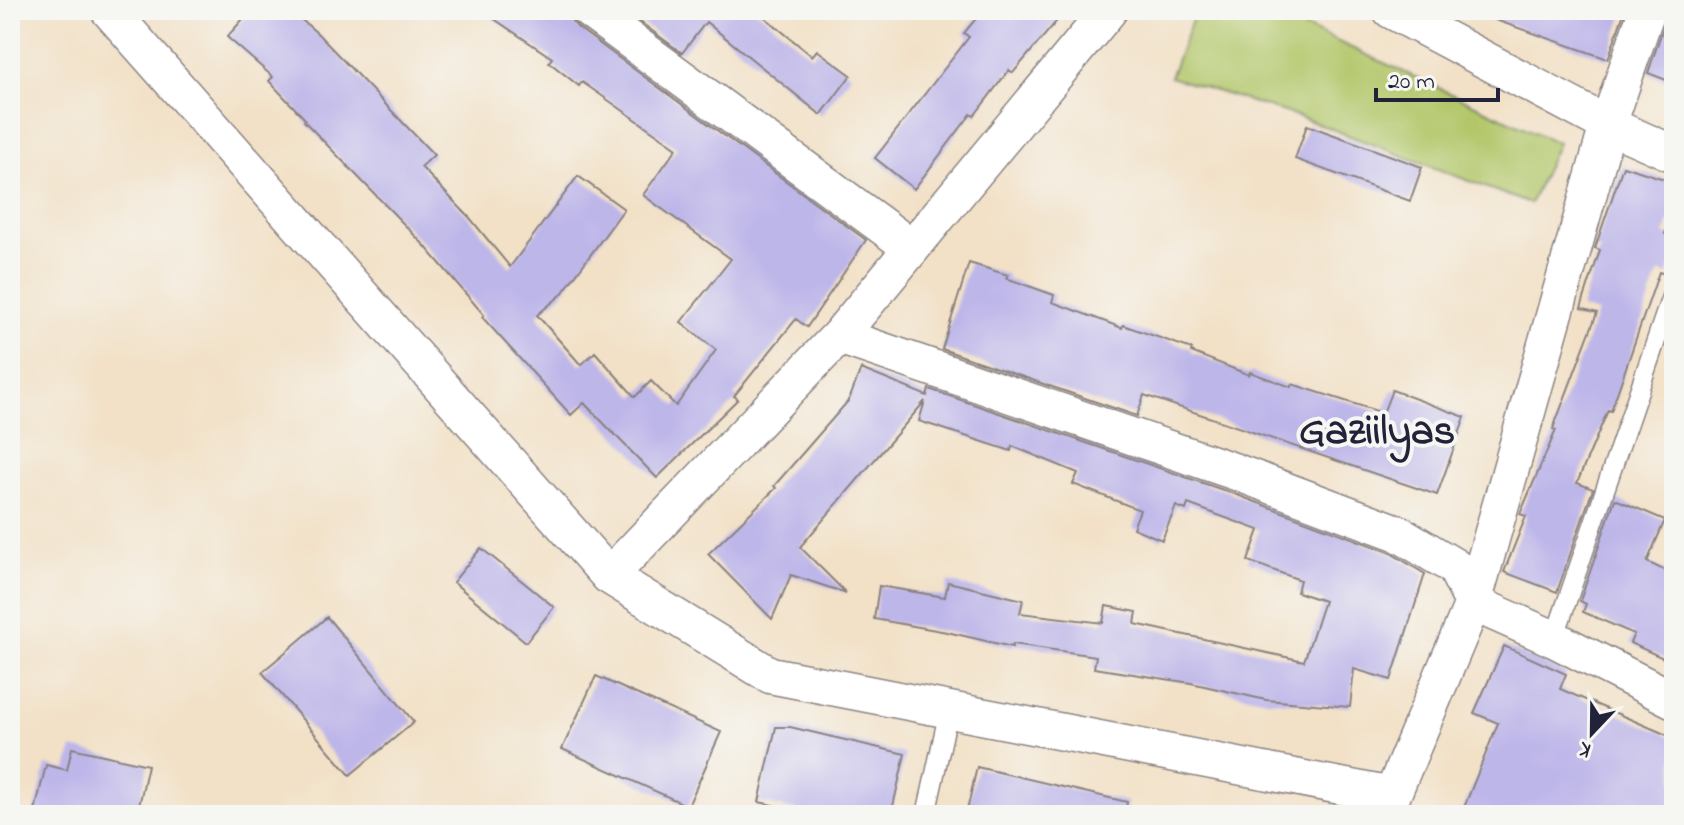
<svg xmlns="http://www.w3.org/2000/svg" width="1684" height="825" font-family="'Indie Flower',sans-serif">
<style>
.green{fill:#b3c76b;stroke:#6a7453;stroke-width:2}
.building{fill:#bdb6e9}
.lines{fill:none;stroke-linecap:round;stroke-linejoin:round}
.lane-casing{stroke:#8a8281;stroke-width:21}
.street-casing{stroke:#8a8281;stroke-width:39}
.lane{stroke:#fff;stroke-width:18}
.street{stroke:#fff;stroke-width:36}
.labels{text-anchor:middle;dominant-baseline:central;stroke-width:8;stroke-linejoin:round;paint-order:stroke}
.district-label{font-size:42px;font-weight:bold;fill:#22223b;stroke:#f6f6f2}
</style>
<rect width="100%" height="100%" fill="#f6f6f2"/>
<filter id="ink" filterUnits="userSpaceOnUse"><feTurbulence type="fractalNoise" baseFrequency=".0125" numOctaves="2"/><feDisplacementMap in="SourceGraphic" scale="16" xChannelSelector="R" yChannelSelector="G"/><feConvolveMatrix kernelMatrix="1 2 1 2 8 2 1 2 1" color-interpolation-filters="sRGB"/></filter>
<filter id="wash" filterUnits="userSpaceOnUse"><feTurbulence type="fractalNoise" baseFrequency=".006" numOctaves="4" result="noise"/><feDisplacementMap in="SourceGraphic" scale="32" xChannelSelector="R" yChannelSelector="G"/><feGaussianBlur stdDeviation="1.8" result="paint"/><feColorMatrix in="noise" values="0 0 0 0 0 0 0 0 0 0 0 0 0 0 0 0 0 1.4 0 .05"/><feComposite in="paint" operator="in"/></filter>
<g filter="url(#wash)">
<rect width="100%" height="100%" fill="#f2e1c7"/>
<path class="green" d="M1196,10H1269L1558,143L1530,204L1300,117L1170,77Z"/>
<g id="blocks">
<path class="building" d="M251,10H290L317,33L434,155L421,167L470,218L510,267L578,176L624,209L561,295L537,315L581,365L595,352L635,397L651,381L676,406L716,350L681,322L731,259L643,195L677,148L582,82L579,86L549,62L552,58L481,10H568L570,19L577,27L866,240L807,327L796,319L734,396L738,399L657,478L584,403L571,415L482,317L484,315L425,246L304,121L305,119L269,81L273,77L227,37Z
M624,10H756L812,56L817,50L851,75L821,115L706,22L682,53Z
M983,10H1066L1013,73L1009,70L974,116L971,114L914,189L875,158L969,37L964,33Z
M1482,10H1625L1608,59L1481,15Z
M1665,22L1674,26V83L1648,73Z
M1307,125L1422,167L1410,201L1295,159Z
M1623,166L1674,182V204L1665,234L1674,238V256L1668,275L1659,272L1611,411L1608,410L1577,483L1593,489L1557,592L1504,572L1526,516L1520,514L1556,430L1553,429L1597,313L1581,308L1600,250L1595,248Z
M969,263L1008,275L1006,278L1054,295L1052,302L1122,328L1123,325L1192,349L1191,352L1249,375L1250,372L1291,387L1292,384L1383,413L1392,390L1465,417L1437,495L1144,395L1137,416L942,349Z
M861,369L927,396L929,389L1229,492L1389,552L1425,574L1391,680L1354,669L1350,707L1266,700L1191,683L1094,668L1096,656L1013,644L1012,647L947,632L874,619L879,586L945,597L948,582L1023,600L1020,613L1103,623L1106,606L1137,612L1135,624L1304,661L1324,601L1297,592L1300,580L1248,561L1259,530L1188,504L1186,510L1176,506L1162,540L1133,528L1140,510L1073,484L1078,473L1012,446L1011,451L919,421L925,401L800,547L846,593L791,575L772,619L708,554L776,488L774,486L849,400Z
M1615,499L1665,520L1647,562L1674,575V663L1630,643L1634,634L1583,612L1586,604L1580,601Z
M481,548L554,607L526,642L453,582Z
M327,617L414,722L350,775L262,672Z
M1504,646L1566,674L1560,689L1674,738V815H1461L1498,723L1474,713Z
M596,676L721,732L688,806L562,749Z
M776,727H790L905,754L891,815H817L759,802Z
M72,748L148,765L137,815H34L46,765L67,770Z
M977,767L1127,802L1125,815H966Z"/>
</g>
</g>
<g filter="url(#ink)">
<use href="#blocks" fill-opacity="0" stroke="#8a8281" stroke-width="2"/>
<g class="lines">
<g class="lane-casing">
<path id="lane" d="M1554,639L1674,288
M926,815L949,710"/>
</g>
<g class="street-casing">
<path id="street" d="M109,10L609,576L770,675L1392,796
M589,10L912,248
M1391,10L1608,125L1674,154
M839,336L1236,472L1398,533L1455,567L1473,603L1554,639L1674,700
M609,576L839,336L1109,10
M1384,815L1473,603L1608,125L1647,10"/>
</g>
<use href="#lane" class="lane"/>
<use href="#street" class="street"/>
</g>
</g>
<g class="labels">
<g class="district-label">
<text x="1377" y="432">Gaziilyas</text>
</g>
</g>
<rect width="1684" height="825" fill="none" stroke="#f6f6f2" stroke-width="40"/>
<g transform="translate(1592 733) rotate(202)" stroke="#f6f6f2" stroke-width="6" paint-order="stroke">
<path d="M0-6L14 30L0 20L-14 30Z" fill="#22223b"/>
<text y="-12" font-size="22" font-weight="bold" text-anchor="middle" fill="#22223b">K</text>
</g>
<path d="M1376 88v12h122v-12" fill="none" stroke="#22223b" stroke-width="4"/>
<text x="1388" y="88" font-size="24" fill="#22223b" stroke="#f6f6f2" stroke-width="6" paint-order="stroke">20 m</text>
</svg>
